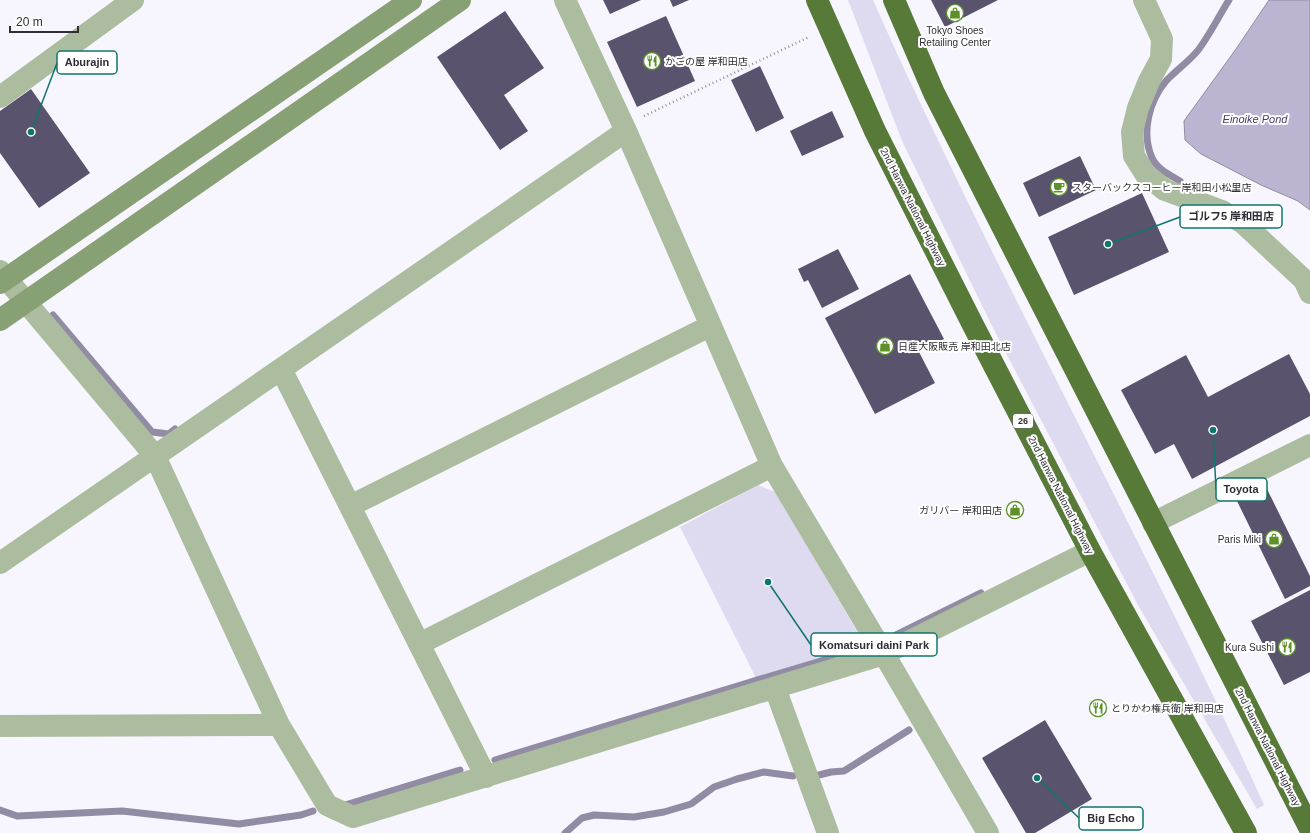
<svg xmlns="http://www.w3.org/2000/svg" width="1310" height="833" font-family="Helvetica,'Noto Sans JP',sans-serif">
<style>
.green{fill:#dedaf0}
.water{fill:#bbb5d2;stroke:#918ca3}
.lines{fill:none;stroke-linecap:round;stroke-linejoin:round}
.stream{stroke:#918ca3;stroke-width:7}
.building{fill:#59536d}
.path{stroke:#939199;stroke-width:2.5;stroke-dasharray:1 3;stroke-linecap:butt}
.street{stroke:#acbd9f;stroke-width:22}
.secondary{stroke:#87a174;stroke-width:22}
.highway{stroke:#577a38;stroke-width:22}
.labels{text-anchor:middle;dominant-baseline:central;stroke-width:4;stroke-linejoin:round;paint-order:stroke}
.shield{fill:#fff;stroke:#6d6c72;stroke-width:1}
.shield-label{font-size:9px;font-weight:bold;fill:#2f2d35}
.poi-label{font-size:10px;fill:#2f2d35;stroke:#fff;text-anchor:start}
.street-label{font-size:10px;fill:#2f2d35;stroke:#fff}
.water-label{font-size:11px;font-style:italic;fill:#473c66;stroke:#fff}
.leader{fill:none;stroke:#0f766e;stroke-width:1.5}
.callout-dot{fill:#0f766e;stroke:#fff;stroke-width:1.5}
.callout{fill:#fff;stroke:#0f766e;stroke-width:1.5}
.callout-label{font-size:11px;text-anchor:middle;font-weight:bold;fill:#2f2d35}
</style>
<rect width="100%" height="100%" fill="#f7f6fe"/>
<path class="green" d="M848,0H873C897,55 923,109 949,163C1052,378 1166,588 1264,805L1257,809L1138,605L996,334L902,141Z
M758,485L775,492L861,638L857,649L756,678L680,527Z"/>
<path class="water" d="M1269,0H1310V210L1298,201L1261,185L1201,154L1185,140L1184,121L1236,49Z"/>
<g class="lines">
<path class="stream" d="M1180,181C1170,175 1157,169 1152,158C1141,133 1149,101 1166,81C1176,70 1190,61 1199,49C1210,34 1219,16 1229,0
M53,315L152,432L169,434L175,429
M896,635L981,593
M495,760L744,684L861,649
M815,776L831,772L844,771L909,730
M345,805L460,770
M0,810L17,816L122,811L239,824L301,815L313,811
M565,833L582,818L594,815L634,817L664,812L691,804L714,787L737,779L764,772L793,776"/>
</g>
<path class="building" d="M603,0H641L610,14Z
M670,0H689L673,7Z
M931,0H998L945,27Z
M505,11L544,68L504,95L528,131L500,150L437,57Z
M666,16L695,81L637,107L607,42Z
M760,66L784,118L756,132L731,80Z
M31,89L90,173L39,208L0,153V111Z
M832,111L844,137L802,156L790,131Z
M1080,156L1096,190L1039,217L1023,183Z
M1142,193L1169,252L1074,295L1048,237Z
M838,249L859,289L822,308L808,280L804,282L798,269Z
M910,274L944,339L919,352L935,383L875,414L825,318Z
M1289,354L1310,394V416L1192,479L1174,444L1155,454L1121,390L1186,355L1208,397Z
M1266,487L1310,576V586L1285,599L1237,501Z
M1310,590V672L1284,685L1251,621Z
M1045,720L1092,799L1035,833H1026L982,758Z"/>
<g class="lines">
<path class="path" d="M644,116L809,37"/>
<path class="street" d="M565,0L626,131L772,466L884,654L988,833
M1144,0L1162,39L1161,59L1149,81L1138,108L1132,132L1134,156L1146,175L1165,190L1222,211L1243,223L1304,280L1310,293
M0,97L133,0
M0,271L155,456L279,725L327,805L353,817L884,654L1090,551
M281,369L486,777
M350,506L710,326
M1153,523L1310,445
M0,563L626,131
M419,644L772,466
M775,688L828,833
M0,726L279,725"/>
<path class="secondary" d="M0,283L411,0
M0,320L460,0"/>
<path class="highway" d="M817,0L875,131L973,325L1090,551L1246,833
M894,0L934,93L1310,829"/>
</g>
<defs>
<g id="shop-ring" transform="scale(0.9)"><circle r="9.5" fill="#fff" stroke="#5e912a" stroke-width="1.5"/><path d="M-5-2.5h2.3a2.7 3.5 0 0 1 5.4 0H5L5.5 6h-11ZM-1.5-2.5h3a1.5 2.3 0 0 0-3 0Z" fill="#5e912a"/></g>
<g id="restaurant-ring" transform="scale(0.9)"><circle r="9.5" fill="#fff" stroke="#5e912a" stroke-width="1.5"/><path d="M-5-6h1v4h1v-4h1v4h1v-4h1v5L-1.5 .5V6h-2V.5L-5-1ZM5-6V6H3V1.5H1.5Q1.5-4 5-6Z" fill="#5e912a"/></g>
<g id="cafe-ring" transform="scale(0.9)"><circle r="9.5" fill="#fff" stroke="#5e912a" stroke-width="1.5"/><path d="M-5.5-4.5H6V0H3Q3 3.5 0 3.5H-2.5Q-5.5 3.5-5.5 0ZM3-3.2v2h1.7v-2ZM-6 4.5H4V6H-6Z" fill="#5e912a"/></g>
</defs>
<g fill-rule="evenodd">
<use href="#shop-ring" x="955" y="13"/>
<use href="#restaurant-ring" x="652" y="61"/>
<use href="#cafe-ring" x="1059" y="187"/>
<use href="#shop-ring" x="885" y="346"/>
<use href="#shop-ring" x="1015" y="510"/>
<use href="#shop-ring" x="1274" y="539"/>
<use href="#restaurant-ring" x="1287" y="647"/>
<use href="#restaurant-ring" x="1098" y="708"/>
</g>
<g class="labels">
<rect class="shield" x="1013" y="414" width="20" height="14" rx="3"/>
<g class="shield-label">
<text x="1023" y="421">26</text>
</g>
<g class="poi-label">
<text x="955" y="30" text-anchor="middle">Tokyo Shoes<tspan x="955" dy="12">Retailing Center</tspan></text>
<text x="665" y="61">かごの屋 岸和田店</text>
<text x="1072" y="187">スターバックスコーヒー岸和田小松里店</text>
<text x="898" y="346">日産大阪販売 岸和田北店</text>
<text x="1002" y="510" text-anchor="end">ガリバー 岸和田店</text>
<text x="1261" y="539" text-anchor="end">Paris Miki</text>
<text x="1274" y="647" text-anchor="end">Kura Sushi</text>
<text x="1111" y="708">とりかわ権兵衛 岸和田店</text>
</g>
<g class="street-label">
<text transform="translate(913 207) rotate(63)">2nd Hanwa National Highway</text>
<text transform="translate(1061 495) rotate(63)">2nd Hanwa National Highway</text>
<text transform="translate(1268 747) rotate(63)">2nd Hanwa National Highway</text>
</g>
<g class="water-label">
<text x="1255" y="119">Einoike Pond</text>
</g>
</g>
<path class="leader" d="M31 132L57 63M1108 244L1180 217M1213 430L1216 489M768 582L811 645M1037 778L1079 818"/>
<g class="callout-dot">
<circle cx="31" cy="132" r="4"/>
<circle cx="1108" cy="244" r="4"/>
<circle cx="1213" cy="430" r="4"/>
<circle cx="768" cy="582" r="4"/>
<circle cx="1037" cy="778" r="4"/>
</g>
<g class="callout">
<rect x="57" y="51" width="60" height="23" rx="4"/>
<rect x="1180" y="205" width="102" height="23" rx="4"/>
<rect x="1216" y="478" width="51" height="23" rx="4"/>
<rect x="811" y="633" width="126" height="23" rx="4"/>
<rect x="1079" y="807" width="64" height="23" rx="4"/>
</g>
<g class="callout-label">
<text x="87" y="66">Aburajin</text>
<text x="1231" y="220">ゴルフ5 岸和田店</text>
<text x="1241" y="493">Toyota</text>
<text x="874" y="649">Komatsuri daini Park</text>
<text x="1111" y="822">Big Echo</text>
</g>
<path d="M10 26v6h68v-6" fill="none" stroke="#2f2d35" stroke-width="2"/>
<text x="16" y="26" font-size="12" fill="#2f2d35" stroke="#ffffff" stroke-width="3" paint-order="stroke">20 m</text>
</svg>
